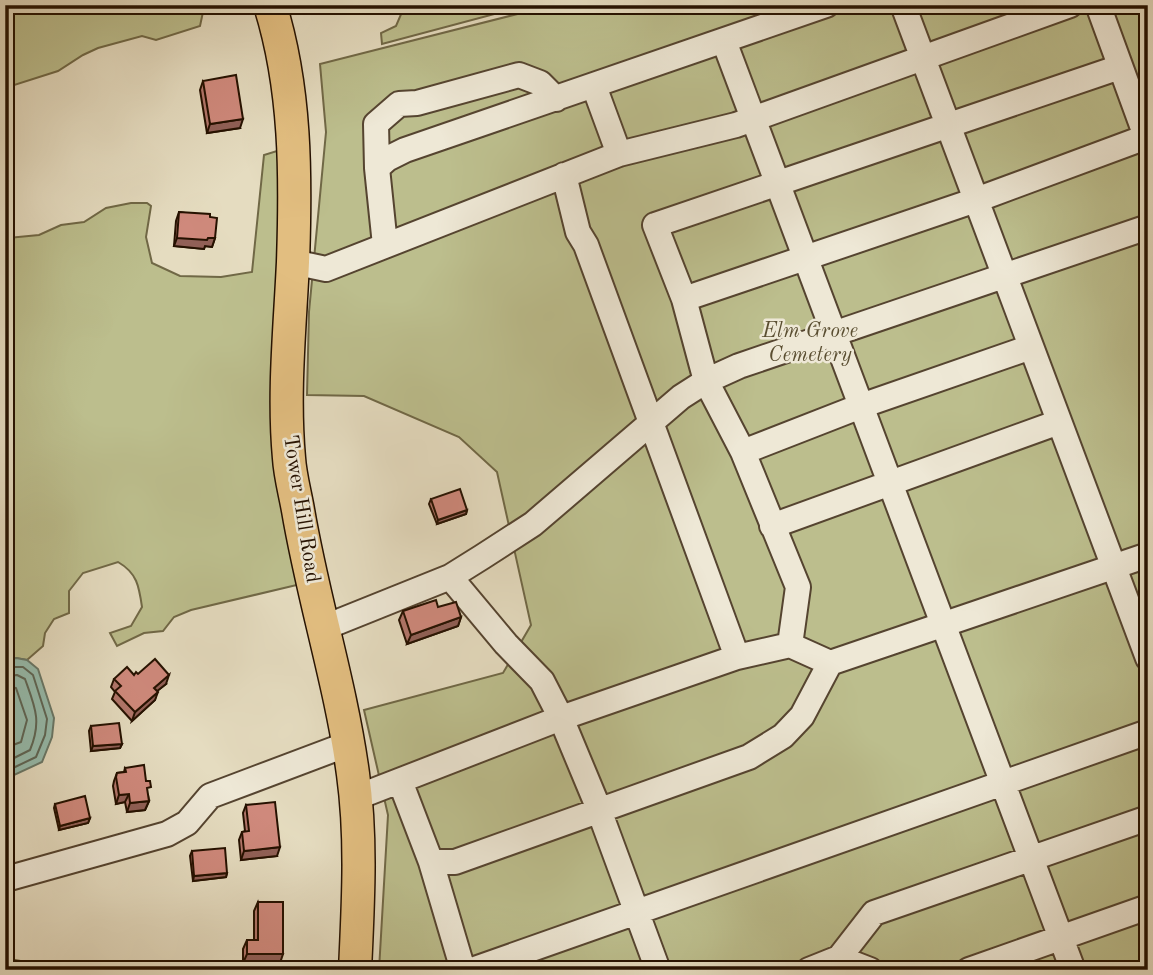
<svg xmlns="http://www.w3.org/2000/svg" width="1153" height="975" font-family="'Old Standard TT',serif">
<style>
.green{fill:#bcbe8d;stroke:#706846;stroke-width:2}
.water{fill:#96bcad;stroke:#697868;stroke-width:2}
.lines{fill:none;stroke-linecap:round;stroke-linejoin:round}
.shore{stroke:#5e6656;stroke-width:2}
.minor-casing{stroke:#554430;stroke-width:28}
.major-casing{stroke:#251100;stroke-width:35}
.minor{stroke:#eee8d6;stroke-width:24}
.major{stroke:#e2be80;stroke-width:32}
.wall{fill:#b2766b;stroke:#251100;stroke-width:2}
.shaded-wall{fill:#916057;stroke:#251100;stroke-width:2}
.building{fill:#cf897c;stroke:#251100;stroke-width:2}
.labels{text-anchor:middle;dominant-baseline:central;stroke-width:5;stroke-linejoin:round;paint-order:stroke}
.park-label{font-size:21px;font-style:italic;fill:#5a4e31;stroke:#eee8d6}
.street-label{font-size:21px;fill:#251100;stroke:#eee8d6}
</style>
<rect width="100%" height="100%" fill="#e5dcc0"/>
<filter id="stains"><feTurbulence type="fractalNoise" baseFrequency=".00286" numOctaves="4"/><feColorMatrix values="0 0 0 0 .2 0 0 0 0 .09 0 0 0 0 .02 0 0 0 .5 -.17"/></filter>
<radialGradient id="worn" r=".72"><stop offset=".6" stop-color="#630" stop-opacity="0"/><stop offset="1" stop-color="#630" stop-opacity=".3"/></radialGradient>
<path class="green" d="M5,5H208L203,12L200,26L156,40L142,36L98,48L83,55L58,71L5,88Z
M405,5H502V12L382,44L381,33L396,26Z
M553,5H1148V970H379L388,815L364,710L503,673L531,625L497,472L459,437L364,396L307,395L309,312L326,132L320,64Z
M293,146L301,584L191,610L174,617L163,631L144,633L117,646L110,633L131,626L142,607C139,586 137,573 118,562L83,573L69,591V613L54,619L45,633L43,646L27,660L16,658L5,661V235L8,238L39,235L61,225L84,222L106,208L131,203H147L151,206L146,237L152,263L180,276L221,277L252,272L264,155Z
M10,959L41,965L44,970H5V962Z"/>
<path class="water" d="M16,658L27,660L38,669L54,718L52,737L42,762L12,776L5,774V661Z"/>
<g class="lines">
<path class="shore" d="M5,667H23L33,675L47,719L45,735L36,757L13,768H5
M5,676L17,675L25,679C35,707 42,721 30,750L12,759H5
M5,687L16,688L27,720L21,742L5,748"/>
<g class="minor-casing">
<path id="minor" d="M903,5L1148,658
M1098,5L1148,142
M724,41L1073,970
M594,86L619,154
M377,168L376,124L399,104L417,103L519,75L540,83L556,99
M564,175L578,232L586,245L737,657
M385,245L377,168L387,159L405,150L826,5
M293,262L326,269L619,154L736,125L1070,5
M684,299L976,200L1146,137
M743,452L861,406L1031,347
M772,526L1059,422
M450,577L506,644L542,681L561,718L596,802L658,970
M323,628L450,577L482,557L533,524L681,397L706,381L739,366L1148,227
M790,645L798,587L743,452L706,381L684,299L655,225L1120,67
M400,781L431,862L463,970
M355,798L561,718L737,657L790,645L830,663
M431,862H455L749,757L783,736L802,716L830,663L1148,555
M6,879L167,834L187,823L210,796L348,744
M839,958L874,913L1148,818
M472,970L1148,732
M809,970L839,958L870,970
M969,970L1148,907"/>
</g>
<g class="major-casing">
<path id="major" d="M270,5C296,88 296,176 293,262C290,327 283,393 289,458C290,475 295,493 298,510C313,599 341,685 353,774C362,839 358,905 355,970"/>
</g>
<use href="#minor" class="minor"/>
<use href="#major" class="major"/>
</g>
<path class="wall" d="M336,5H363L348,13L345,8L339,11Z
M203,81L240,128L207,133L200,90Z
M179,212L210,217L215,238L212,247L205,246L204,249L174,246L176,221Z
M431,499L467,510L466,514L437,524L429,504Z
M438,607L461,617L458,626L407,644L399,620L403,611Z
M138,674L166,684L157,691L155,700L132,721L112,699L115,692L111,687L114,679Z
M91,726L122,744L120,748L91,751L89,731Z
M125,768L148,795L149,801L145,810L127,812L125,802L116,804L113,786L114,781L117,773L124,772Z
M55,804L90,818L88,823L59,830L54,808Z
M246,805L277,856L241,860L239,840L242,832L245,831L243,813Z
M192,851L227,873L226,877L193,881L190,856Z
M258,902L280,963H243V949L247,940H254V911Z"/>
<path class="shaded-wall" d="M341,5H346L345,8L339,11Z
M350,5H363L348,13Z
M243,119L240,128L207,133L210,124Z
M177,238H215L212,247L205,246L204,249L174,246Z
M467,510L466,514L437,524L438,520Z
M461,617L458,626L407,644L411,635Z
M169,675L166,684L151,696L154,688Z
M158,692L155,700L132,721L135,712Z
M122,744L120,748L91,751L93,746Z
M129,794L125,802L116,804L119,795Z
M149,801L145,810L127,812L130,803Z
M90,818L88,823L59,830L60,826Z
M280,847L277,856L241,860L244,851Z
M227,873L226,877L193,881L194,876Z
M247,954H283L280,963H243Z"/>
<path class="building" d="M236,75L243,119L210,124L203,81Z
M179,212L210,214V217L217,218L215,238H208L207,240L177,238Z
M460,489L467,510L438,520L431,499Z
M436,600L438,607L456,602L461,617L411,635L403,611Z
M155,659L169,675L154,688L158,692L135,712L115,691L121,686L114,679L127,667L134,675L136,672L138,674Z
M119,723L122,744L93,746L91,726Z
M144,765L146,781H150L151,787L147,788L149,801L130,803L129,794L119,795L116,777L117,773L126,772L125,768Z
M85,796L90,818L60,826L55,804Z
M275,802L280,847L244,851L242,832L249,831L246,805Z
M225,848L227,873L194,876L192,851Z
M258,902H283V954H247V940H258Z"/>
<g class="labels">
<g class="park-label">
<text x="810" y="331">Elm Grove<tspan x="810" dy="24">Cemetery</tspan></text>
</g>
<g class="street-label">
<text transform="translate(301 509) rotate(81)">Tower Hill Road</text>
</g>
</g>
<rect width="1153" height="975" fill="none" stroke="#e5dcc0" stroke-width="28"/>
<rect x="7" y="7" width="1139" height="961" fill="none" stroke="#251100" stroke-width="3.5"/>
<rect x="14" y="14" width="1125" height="947" fill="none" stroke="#251100" stroke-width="2"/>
<rect width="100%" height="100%" filter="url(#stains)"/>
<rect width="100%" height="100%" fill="url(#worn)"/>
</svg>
